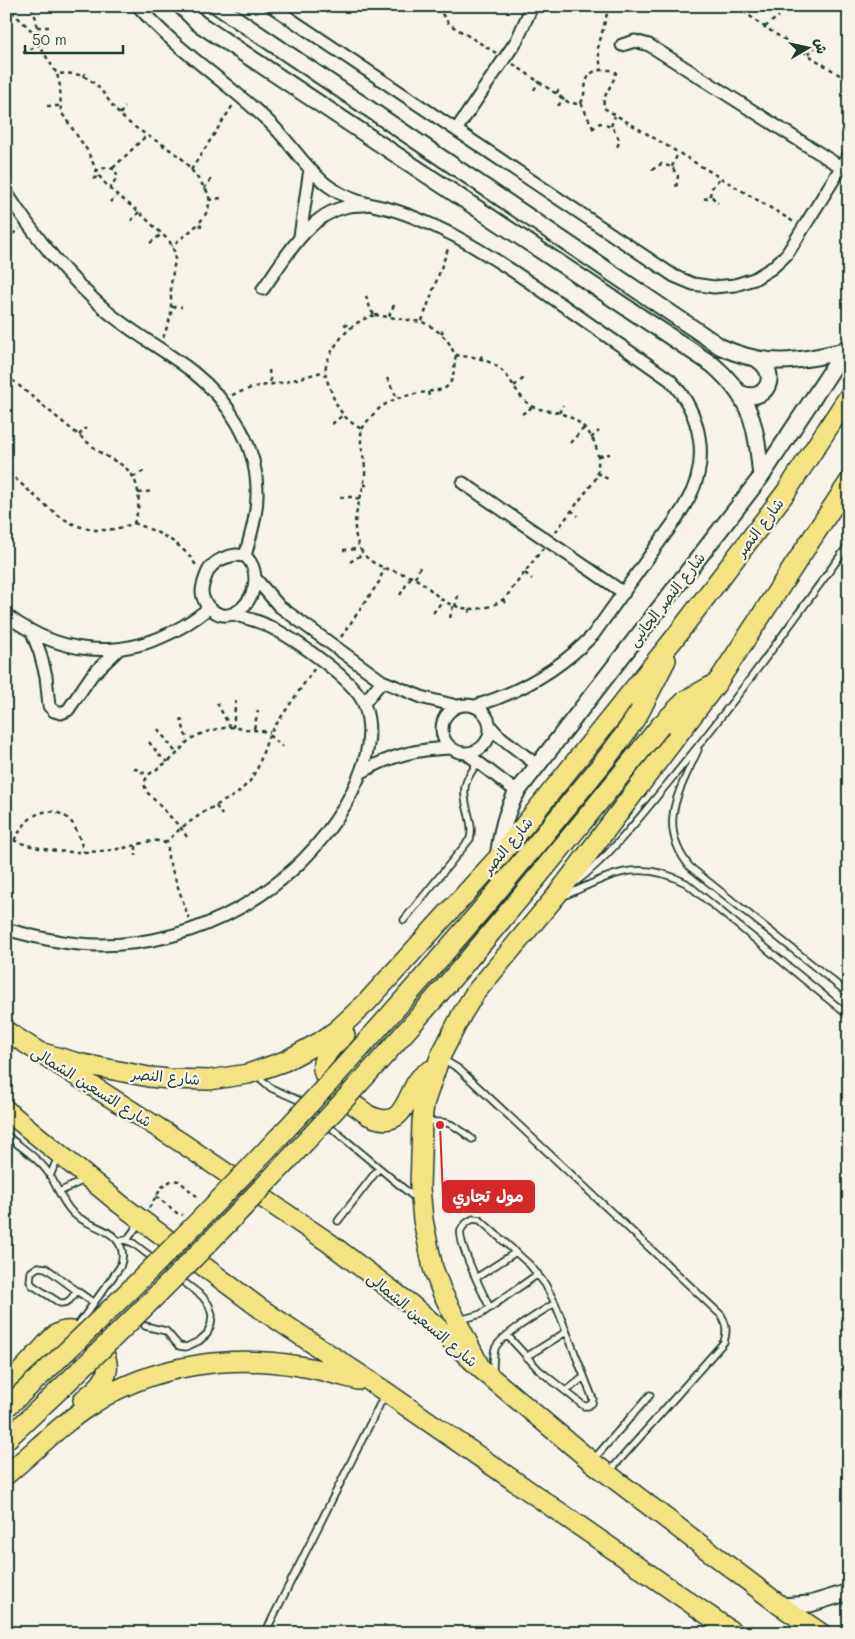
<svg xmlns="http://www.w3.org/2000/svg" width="855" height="1639" font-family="Mali,'Playpen Sans Arabic',sans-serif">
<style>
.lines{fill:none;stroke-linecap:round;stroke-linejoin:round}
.service-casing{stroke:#1f3d34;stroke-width:9}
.minor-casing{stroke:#1f3d34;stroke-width:15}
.tertiary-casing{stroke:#1f3d34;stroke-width:19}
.primary-casing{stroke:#1f3d34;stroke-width:22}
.path{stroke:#1f3d34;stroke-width:2.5;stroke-dasharray:4 4;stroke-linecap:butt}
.service{stroke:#f7f3e8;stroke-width:5.5}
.minor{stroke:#f7f3e8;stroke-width:11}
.tertiary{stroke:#f7f3e8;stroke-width:15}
.primary{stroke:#f4e382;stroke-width:19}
.primary-bridge-casing{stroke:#1f3d34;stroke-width:22;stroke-linecap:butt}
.primary-bridge{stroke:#f4e382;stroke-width:19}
.labels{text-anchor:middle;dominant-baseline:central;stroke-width:4.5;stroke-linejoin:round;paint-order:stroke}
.street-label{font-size:15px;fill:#1f3d34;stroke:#f7f3e8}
.leader{fill:none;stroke:#d62828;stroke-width:2}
.callout-dot{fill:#d62828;stroke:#f7f3e8;stroke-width:2}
.callout{fill:#d62828;stroke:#d62828;stroke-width:2}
.callout-label{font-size:16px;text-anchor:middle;font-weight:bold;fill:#fff}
</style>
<rect width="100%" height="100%" fill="#f7f3e8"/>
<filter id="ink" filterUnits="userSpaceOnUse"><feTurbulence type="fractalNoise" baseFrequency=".02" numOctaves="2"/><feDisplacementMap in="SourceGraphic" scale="10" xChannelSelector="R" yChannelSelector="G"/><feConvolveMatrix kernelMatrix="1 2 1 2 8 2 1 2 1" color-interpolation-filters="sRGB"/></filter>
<g filter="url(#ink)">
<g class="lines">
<g class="service-casing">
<path id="service" d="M698,750C679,792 656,825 690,867L849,994
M576,882C612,854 639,818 668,783C732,706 790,625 849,544
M564,896C609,876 637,857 686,883L849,1016
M404,920L470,839C475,821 462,805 465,787C466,778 473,770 478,762
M441,1058L459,1069L721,1315C727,1325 727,1332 724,1342L610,1471
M258,1073L262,1080L271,1088L298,1100L415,1198
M424,1122C450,1121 452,1123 472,1139
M6,1135C19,1146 37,1157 47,1171C57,1184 61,1202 73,1213C85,1225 106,1227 116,1239C123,1247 124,1257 120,1267L75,1329
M50,1176L58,1157
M59,1192L84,1180
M338,1221L379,1168
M127,1240L140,1222
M118,1242L124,1240L133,1243L202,1296L209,1305L212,1315L211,1324L207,1334L199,1341L186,1347L179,1346L166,1331L145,1326
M38,1267L46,1268L77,1291C72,1297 69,1304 60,1303L32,1285L30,1281L31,1272Z
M476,1278L516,1252
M77,1291L94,1303
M490,1308C484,1296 457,1241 461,1230C463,1225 469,1221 473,1219L480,1220L530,1265L545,1284L555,1303L593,1399L592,1403L588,1406H584L539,1370L507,1335
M460,1320L481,1314L538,1274
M526,1357L566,1332
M493,1373C493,1365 493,1356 495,1349C499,1336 543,1311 555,1303
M566,1391L584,1377
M593,1460L650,1395
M265,1633L385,1394"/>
</g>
<g class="minor-casing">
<path id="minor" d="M138,6C176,50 226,81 268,121C289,140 304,167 327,185C349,201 364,203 390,209C411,215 433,225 453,235C492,256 528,281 564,306C599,331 635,355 670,380C702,414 711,462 686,503C677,520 664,535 653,551C633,579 613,607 593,635C559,670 521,692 475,706
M271,6L674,276L693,284L714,287L735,285L754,279L772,268L787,254L849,155
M622,45L635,41L649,45L841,167
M456,130L517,40L532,6
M6,192C36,238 67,277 109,313C136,335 166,351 193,372C228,400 256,443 257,489C258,512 251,534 245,556
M300,236L310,169
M263,289C284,260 308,215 345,207C351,205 358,205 365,205
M463,483L624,593
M236,555L245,556C263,571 255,605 232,614C218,619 203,606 202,592C202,587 204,581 206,576C210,563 223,557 236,555Z
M255,578L279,606L382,681L424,698L457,706
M6,615C73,665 146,659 209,608
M32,632L40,653L46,676L49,706L54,711L61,713L68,710L92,675L119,649
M364,703L382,681
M442 729a24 24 0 1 1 48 0a24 24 0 1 1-48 0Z
M490,726L498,735L537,765
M466,753L517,792
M362,772C391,755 418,749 451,748
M6,929C37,938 67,945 99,945C199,945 295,891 345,805C362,775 377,739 364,704C355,680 292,637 268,626C257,620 245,618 233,614"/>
</g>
<g class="tertiary-casing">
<path id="tertiary" d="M181,6L198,23L713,365C753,400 756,426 761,477
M217,6L721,347C768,368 795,362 844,351
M740,393C765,405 781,375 758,360
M498,858C501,834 505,813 517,792L761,477L847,347
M781,1606L810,1604L849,1592"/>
</g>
<g class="primary-casing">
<path id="primary" d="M640,711L666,660
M661,725L686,700L711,686
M6,1031L182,1143L328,1242L410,1304L436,1326L481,1369L592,1462L781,1606L821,1633
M345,1035C339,1040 332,1046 328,1052C308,1078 350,1101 368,1115C402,1131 404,1103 417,1082C421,1075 428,1071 436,1068
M39,1052L78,1063L149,1077L169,1079L209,1080L248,1074L285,1061L320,1042L337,1030L367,1002L498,858L673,640L786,492L849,396
M6,1110L120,1204L261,1309L386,1392L734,1633
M481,1369L442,1292L433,1268L423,1220L420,1188L422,1122L424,1104L440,1057L462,1014L475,993L556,896L717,683L849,482
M6,1387C18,1375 29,1363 41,1350C46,1345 51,1338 57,1334C78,1322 111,1347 107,1371C105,1384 92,1392 83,1400
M6,1475C35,1451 63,1422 94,1403C153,1365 231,1354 299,1366C319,1369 339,1375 358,1380"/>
</g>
<path class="path" d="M6,6L35,34L37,21L31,6
M440,6L442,14L449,24L496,53
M609,6L598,48L601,70H612L616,72C614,85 601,95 604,108L794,222
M737,6L760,24L849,81
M37,27H53
M765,27L779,16
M35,34L39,45L57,74
M23,53L39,45
M808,54L815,48
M513,64L568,102L577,104L581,103C588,90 581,72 601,70
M83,76L87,71
M534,90L539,81
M556,93L561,87
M581,103L593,128
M47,106H59
M558,106L564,98
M120,114L125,107
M611,126L615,116
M592,129L600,123L611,127C617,132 621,141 617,147
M163,147L166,141
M672,167L678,153
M113,168L147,135
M191,170L233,105
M652,170L661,164L672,167L678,176L676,188
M95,171L107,167L116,170L117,177L110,189
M93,179L99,176
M204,189L212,178
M710,196L711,189L720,178
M704,199L712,197L718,203
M209,200L221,198
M110,202L118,195
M131,221L139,212
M199,224L204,229
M6,239L19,229
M150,243L162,234
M366,296L371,311L375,315
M172,307H182
M375,315L422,322C436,328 450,339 454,354C460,357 466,356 473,357C483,359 493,363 500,369C514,380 516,397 532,406C541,411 552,410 562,414C591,423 605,452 595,480L512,589C509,593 506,598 502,600C484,613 458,611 441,599C432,592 425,583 414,578C395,569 370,569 360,548C347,522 363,500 365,474C366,459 358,444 362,429C344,420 336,407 330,388C327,381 324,373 326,366C328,353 344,332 354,325C361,320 368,317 375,315Z
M389,316L394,305
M422,321L449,246
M344,324L351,328
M441,334L445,327
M163,338L171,316V284L175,260L174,251L170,242L162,234L139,212L110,189L99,176L87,150L61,112L60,86L57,74C68,73 81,73 90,80C103,89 110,104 120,115C138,132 161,142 180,157C185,160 205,188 208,193C209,196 210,201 209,204C207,222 184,235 172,246
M480,359L484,352
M269,370L271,385
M6,375C38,401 69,428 101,453C111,460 125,464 132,475C141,490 140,508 134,523C74,547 49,505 6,471
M387,378L397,398
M514,386L524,378
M428,392L430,400
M232,395L254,387L286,382L325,371
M559,413L563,405
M522,414L532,407
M332,424L343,415
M362,429C384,394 407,396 444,389C456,381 453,368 456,355
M79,435L86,428
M591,438L599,431
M570,443L584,428
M599,456L610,454
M597,473L608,479
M133,477L144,471
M363,485H371
M138,493L153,491
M340,497H355L359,500
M571,510L578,516
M134,523C159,532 183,543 197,567
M343,550L360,549
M350,562L363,554
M525,573L532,579
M415,578L421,565
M400,595L411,577
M503,600L506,604
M455,607L459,592
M469,609L470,616
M433,613L443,600
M450,618L453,606
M341,637L379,582L384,568
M217,703L230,727
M181,718L185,734L189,740
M233,728L236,698
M158,729L177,754
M254,729L258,710
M269,735L283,747
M149,742L159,755L168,762
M134,768L148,775
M216,806L222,815
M6,837C43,854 84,855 124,848C137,846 156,835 168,845V858L189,919
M187,837L181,828L146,791L144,783L148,775L173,758L189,740L198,735L212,730L230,727L270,732
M14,840C20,832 25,821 34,816C47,807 67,812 74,826C79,834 81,844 84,852
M165,843L181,828L204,812L237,794L250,781L258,767L269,735L314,669
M136,846V856
M156,1196L177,1213L183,1215
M149,1208L162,1187L172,1180L179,1181L200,1199"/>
<use href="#service" class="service"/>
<use href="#minor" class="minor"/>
<use href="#tertiary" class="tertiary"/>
<use href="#primary" class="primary"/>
<g class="primary-bridge-casing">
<path id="primary-bridge" d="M6,1408C171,1256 326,1092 471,922C506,881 540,840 574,798C597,770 621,742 640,711
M6,1440C162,1295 311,1142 450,981C522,897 592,811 661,725"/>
</g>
<use href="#primary-bridge" class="primary-bridge"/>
</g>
</g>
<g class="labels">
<g class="street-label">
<text transform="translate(759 527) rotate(-53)">شارع النصر</text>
<text transform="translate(666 599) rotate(-52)">شارع النصر الجانبى</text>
<text transform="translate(507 845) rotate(-50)">شارع النصر</text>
<text transform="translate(166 1076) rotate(5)">شارع النصر</text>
<text transform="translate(92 1086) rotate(32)">شارع التسعين الشمالى</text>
<text transform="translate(423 1319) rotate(40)">شارع التسعين الشمالى</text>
</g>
</g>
<path class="leader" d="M440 1125L443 1197"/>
<circle class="callout-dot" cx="440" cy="1125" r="5"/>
<rect class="callout" x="443" y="1181" width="91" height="31" rx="5"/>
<g class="callout-label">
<text x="488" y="1202">مول تجاري</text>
</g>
<rect width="855" height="1639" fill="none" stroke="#f7f3e8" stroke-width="25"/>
<rect x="12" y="12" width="830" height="1614" fill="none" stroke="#1f3d34" stroke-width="2" filter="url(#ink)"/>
<g transform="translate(808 48) rotate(81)" stroke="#f7f3e8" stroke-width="4" paint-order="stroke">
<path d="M0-4L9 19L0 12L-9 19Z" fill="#1f3d34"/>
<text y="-8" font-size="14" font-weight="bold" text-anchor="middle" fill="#1f3d34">ش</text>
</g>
<path d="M25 45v8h98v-8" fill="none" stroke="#1f3d34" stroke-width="2.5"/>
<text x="32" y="45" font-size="15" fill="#1f3d34" stroke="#f7f3e8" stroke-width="4" paint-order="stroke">50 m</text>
</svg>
